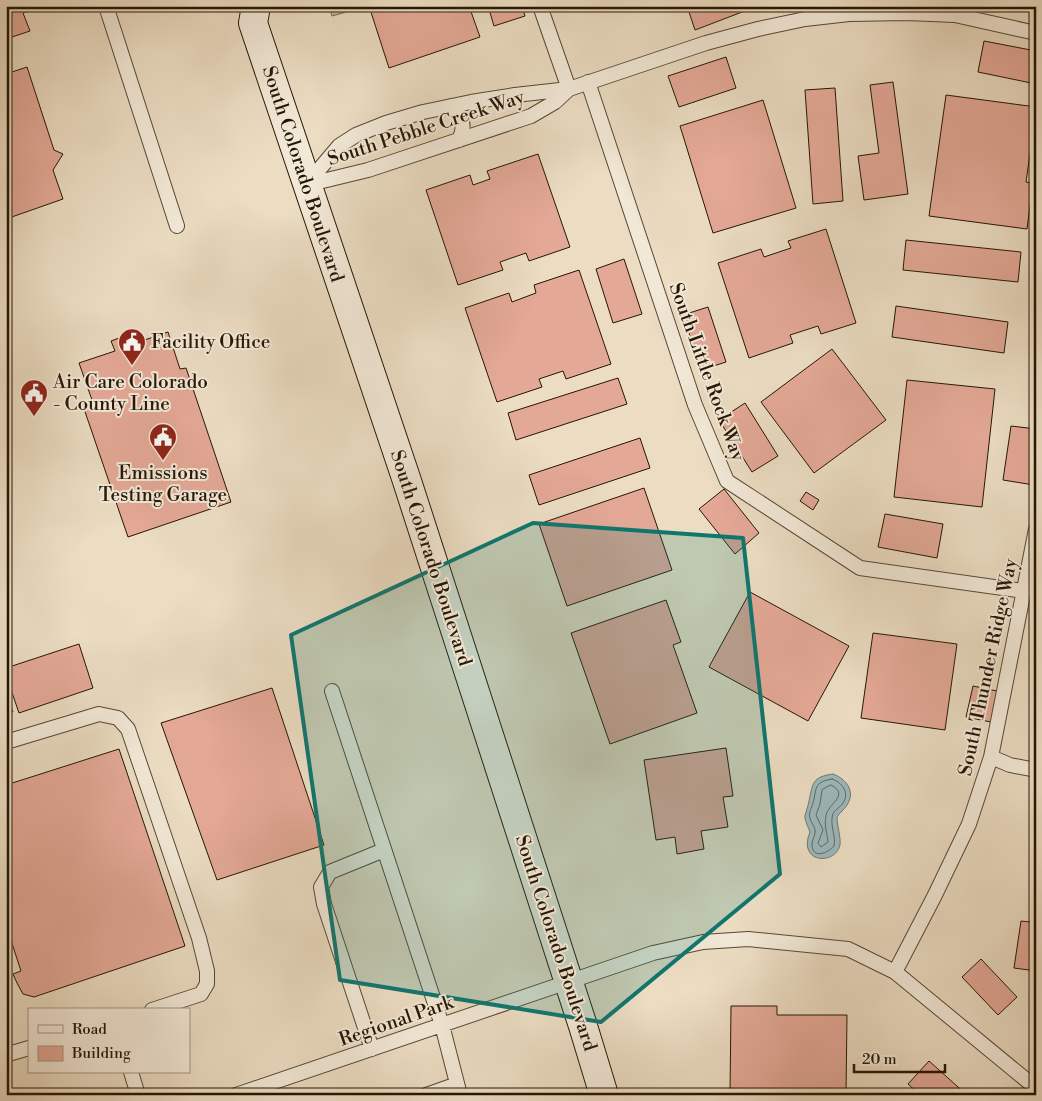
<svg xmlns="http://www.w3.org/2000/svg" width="1042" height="1101" font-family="'Libre Bodoni',serif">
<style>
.green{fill:#bebe8f;stroke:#726a4a}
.water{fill:#9cb9bd;stroke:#6c7873}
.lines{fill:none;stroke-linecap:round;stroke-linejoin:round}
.shore{stroke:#606860;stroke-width:1}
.building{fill:#e3a896;stroke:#251604}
.lane-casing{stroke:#564834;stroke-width:16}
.secondary-casing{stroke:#251604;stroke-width:30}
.lane{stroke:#f2e8d7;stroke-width:14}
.secondary{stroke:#f2e8d7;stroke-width:28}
.marked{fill:#0f766e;fill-opacity:0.2;stroke:#0f766e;stroke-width:4;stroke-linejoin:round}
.labels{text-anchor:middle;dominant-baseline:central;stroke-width:4;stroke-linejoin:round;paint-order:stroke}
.street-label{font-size:19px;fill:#251604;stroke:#f2e8d7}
.poi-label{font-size:19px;fill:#251604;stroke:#f2e8d7;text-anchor:start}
</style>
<rect width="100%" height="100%" fill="#ebdcc2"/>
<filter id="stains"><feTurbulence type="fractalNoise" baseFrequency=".004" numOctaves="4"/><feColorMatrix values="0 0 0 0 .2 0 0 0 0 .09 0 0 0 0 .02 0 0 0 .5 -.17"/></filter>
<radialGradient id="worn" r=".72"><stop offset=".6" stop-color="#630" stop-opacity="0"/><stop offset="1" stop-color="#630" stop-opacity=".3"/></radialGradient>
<path class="green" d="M329,6H348L350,11L332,16Z"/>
<path class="water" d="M833,774C846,779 856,791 847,805C844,810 840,812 837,817C837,826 841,837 840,845C835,866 797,863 810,832C802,812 805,820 809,801C813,783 812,777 833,774Z"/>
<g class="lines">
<path class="shore" d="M832,779C842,782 850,793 843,803C839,809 832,810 832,819C831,828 836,837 834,846C828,853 812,860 812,844C812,840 815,836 815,833C816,827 811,823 810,818C808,813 812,808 813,803C817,789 813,782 832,779Z
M831,785C851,795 827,804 826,816C824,826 827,832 828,842L821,847L818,843L823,830L816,815L820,804L822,790Z"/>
</g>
<path class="building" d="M6,6H44L23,13L30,31L6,39Z
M369,6H469L480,37L389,68Z
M488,6H522L525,16L494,26Z
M687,6H749L750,9L695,30Z
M984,41L1036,51V84L978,72Z
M726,57L736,88L679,107L668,76Z
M27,67L54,150L63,154L53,170L63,199L6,219V74Z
M893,82L908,194L864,200L858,156L879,153L870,85Z
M835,88L843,201L813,204L805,90Z
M946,95L1036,107V155L1030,154L1026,182L1033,183L1027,229L929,216Z
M763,100L796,208L713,233L680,126Z
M538,154L570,247L529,261L526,253L500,262L503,270L458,285L426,190L470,175L473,185L490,179L487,171Z
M826,229L856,323L821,334L818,326L790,335L793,343L749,358L718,263L761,249L764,257L791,248L788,241Z
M906,240L1021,252L1018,282L903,270Z
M624,259L642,314L613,323L596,269Z
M579,270L611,364L566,379L563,371L539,379L542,387L497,402L465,308L509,293L512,302L536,293L534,285Z
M896,306L1008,322L1004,353L892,337Z
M708,307L726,362L701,370L683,315Z
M168,332L180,369L186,368L231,502L128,537L82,403L92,400L79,363L115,351L111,341L130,334L133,344Z
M832,349L886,420L814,473L761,402Z
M618,378L627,404L516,440L508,413Z
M907,380L995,389L982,507L894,497Z
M745,403L778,456L752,472L719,420Z
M1011,426L1036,429L1034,485L1003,480Z
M640,438L650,468L539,505L529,475Z
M644,488L672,570L567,606L539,524Z
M724,489L759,533L735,554L699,509Z
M806,492L819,500L813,510L800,501Z
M885,514L943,524L937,558L878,547Z
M750,592L849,646L808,721L709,667Z
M666,600L681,642L673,645L697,713L610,744L571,633Z
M873,633L957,644L945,730L861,718Z
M79,644L93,688L19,713L6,675V668Z
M973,686L997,691L991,722L966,717Z
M272,688L324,845L217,880L161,723Z
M6,692L13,712L6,714Z
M726,748L733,796L723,797L728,827L701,831L704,849L677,854L675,837L656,840L644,760Z
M119,749L185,946L34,997L23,994L17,983L13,974L21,971L6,925V785Z
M1036,887V971L1014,968L1021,921L1030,922Z
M981,959L1017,997L998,1015L962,977Z
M731,1006H777V1015H847L846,1095H730Z
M929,1061L967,1095H920L908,1084Z"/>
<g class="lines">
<g class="lane-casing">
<path id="lane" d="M106,6L177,226
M540,6L569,89
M588,82L695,405L727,481L860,568L1023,591
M451,106C463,116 466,126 459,140
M306,185L339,146L356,135L386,123L423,112L471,102L515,95L569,89L706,43L758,29L805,19L849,14L907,13L955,15L1036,33
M306,185L368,170L531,116L555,102L569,89
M332,691L442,1025L460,1095
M6,742L99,714L118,718L128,729L199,938L207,971V984L201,994L152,1010
M991,757L1010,765L1036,770
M895,972L935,895L969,824L991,757L1036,529
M372,1049L324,904L321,887L330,872L384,850
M6,1051L12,1053L29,1048
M131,1072L138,1095
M236,1095L653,953L703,942L748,939L848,949L895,972L1036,1088
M426,1095L457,1084"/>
</g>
<g class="secondary-casing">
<path id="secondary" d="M256,6L253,23L406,478L583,1026L604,1095"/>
</g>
<use href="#lane" class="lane"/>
<use href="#secondary" class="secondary"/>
</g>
<path class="marked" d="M533,523L743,538L780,874L601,1022L340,980L291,635Z"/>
<defs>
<g id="civic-pin" transform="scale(1.4375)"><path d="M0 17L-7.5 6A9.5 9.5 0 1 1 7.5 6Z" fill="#8f2418" stroke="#f2e8d7"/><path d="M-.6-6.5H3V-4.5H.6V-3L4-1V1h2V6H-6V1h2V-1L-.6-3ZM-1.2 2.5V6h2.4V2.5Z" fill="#fff"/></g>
</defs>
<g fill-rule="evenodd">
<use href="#civic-pin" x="132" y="342"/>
<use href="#civic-pin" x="34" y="393"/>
<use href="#civic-pin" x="163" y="437"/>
</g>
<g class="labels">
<g class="street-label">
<text transform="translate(426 128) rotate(-18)">South Pebble Creek Way</text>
<text transform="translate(303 174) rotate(72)">South Colorado Boulevard</text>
<text transform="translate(707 372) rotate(70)">South Little Rock Way</text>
<text transform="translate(431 558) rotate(72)">South Colorado Boulevard</text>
<text transform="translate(988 667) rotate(-78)">South Thunder Ridge Way</text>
<text transform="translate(556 943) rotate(72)">South Colorado Boulevard</text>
<text transform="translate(396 1021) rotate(-19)">Regional Park</text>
</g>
<g class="poi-label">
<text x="151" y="342">Facility Office</text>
<text x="53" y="382">Air Care Colorado<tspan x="53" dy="22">- County Line</tspan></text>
<text x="163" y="473" text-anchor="middle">Emissions<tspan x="163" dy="22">Testing Garage</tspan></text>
</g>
</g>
<rect width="1042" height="1101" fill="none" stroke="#ebdcc2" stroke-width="25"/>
<rect x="8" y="8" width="1027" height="1086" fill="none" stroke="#251604" stroke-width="2.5"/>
<rect x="12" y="12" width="1017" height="1076" fill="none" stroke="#251604"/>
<rect x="28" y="1008" width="162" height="65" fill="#f2e8d7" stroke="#a09483"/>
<rect x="38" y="1025" width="25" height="8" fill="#f2e8d7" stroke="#a09483"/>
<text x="72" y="1034" font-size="15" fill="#251604">Road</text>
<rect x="38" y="1046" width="25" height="15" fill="#e3a896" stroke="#a09483"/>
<text x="72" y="1058" font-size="15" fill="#251604">Building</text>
<path d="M854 1064v8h91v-8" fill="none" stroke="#251604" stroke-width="2.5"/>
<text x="862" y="1064" font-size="15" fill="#251604" stroke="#f2e8d7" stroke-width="4" paint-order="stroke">20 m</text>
<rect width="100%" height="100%" filter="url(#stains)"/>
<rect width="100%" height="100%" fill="url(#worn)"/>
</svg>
